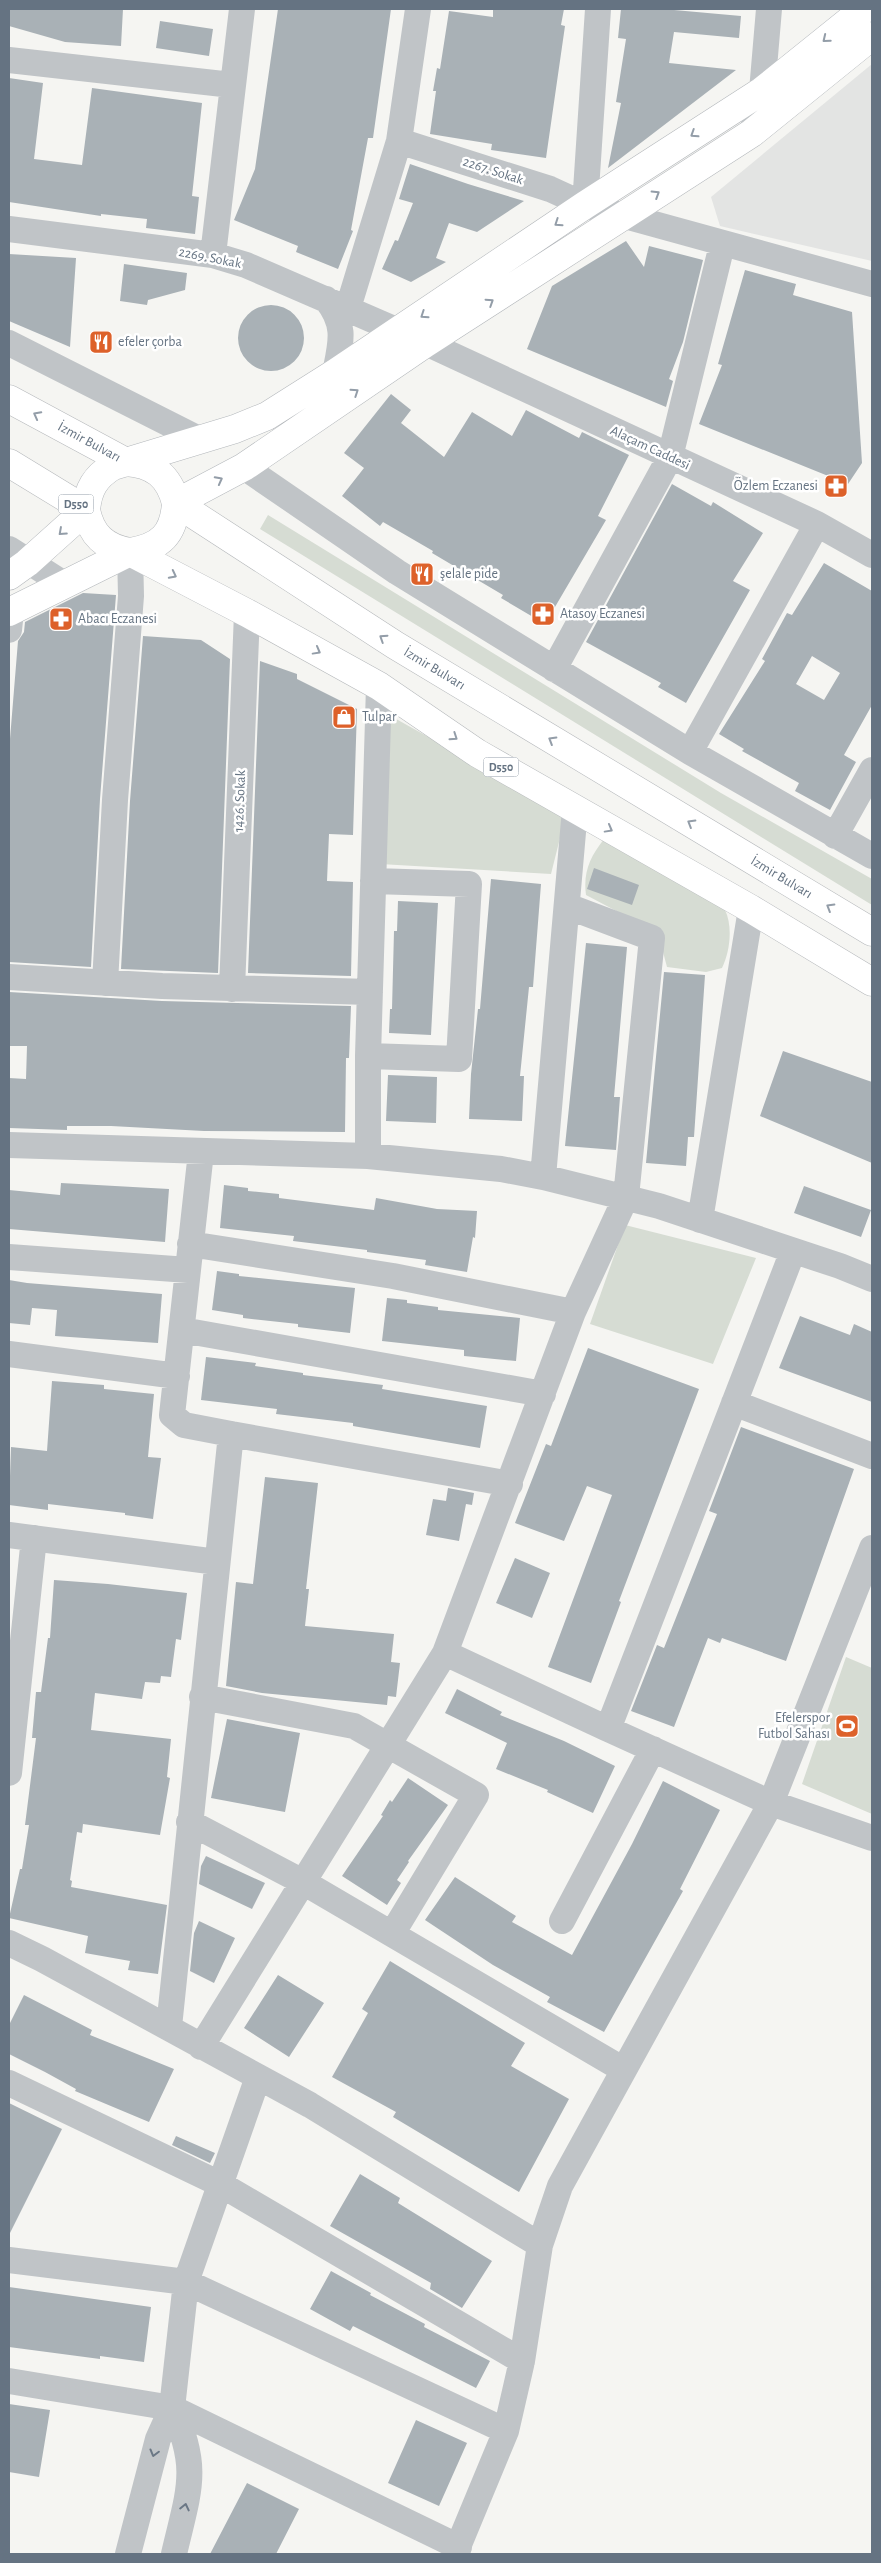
<svg xmlns="http://www.w3.org/2000/svg" width="881" height="2563" font-family="'Alegreya Sans',sans-serif">
<style>
.built{fill:#e3e4e3}
.green{fill:#d6dcd3}
.building{fill:#a9b1b6;fill-rule:evenodd}
.lines{fill:none;stroke-linecap:round;stroke-linejoin:round}
.major-casing{stroke:#b3b7bb;stroke-width:29}
.highway-casing{stroke:#b5b8bb;stroke-width:29}
.minor{stroke:#c0c4c7;stroke-width:26}
.major{stroke:#fff;stroke-width:28}
.highway{stroke:#fff;stroke-width:28}
.oneway{stroke:#939da8}
.oneway2{stroke:#6a7785}
.labels{text-anchor:middle;dominant-baseline:central;stroke-width:5;stroke-linejoin:round;paint-order:stroke}
.shield{fill:#fff;stroke:#939da8;stroke-width:1}
.shield-label{font-size:12px;font-weight:bold;fill:#657382}
.street-label{font-size:14px;fill:#657382;stroke:#fff}
.poi-label{font-size:14px;fill:#657382;stroke:#fff;text-anchor:start}
</style>
<rect width="100%" height="100%" fill="#f5f5f2"/>
<path class="built" d="M872,64V261L720,226L711,197Z"/>
<path class="green" d="M268,515L721,793L872,879V905L260,529Z
M389,715L566,814L551,874L380,864Z
M604,839L725,910C733,926 730,952 722,968L706,972L667,967L658,933L586,895C583,872 590,857 604,839Z
M625,1225L756,1258L713,1364L590,1324Z
M846,1657L872,1668V1814L802,1784Z"/>
<path class="building" d="M9,9H123L121,46L65,42L9,26Z
M278,9H391L373,138H368L351,230L353,231L338,269L296,252L298,246L234,220L255,169Z
M493,9H564L561,25L565,26L546,158L491,150L492,144L430,134L436,91H433L437,68L440,69L449,11L493,17Z
M621,9H663L741,16L739,38L674,32L669,63L736,70L608,168L621,103L616,102L626,39L618,38Z
M160,21L213,29L209,56L156,48Z
M9,78L43,83L34,159L82,165L92,88L202,103L192,196L199,197L195,234L146,228L147,219L101,214V216L9,202Z
M410,164L468,184L524,201L477,232L449,223L436,258L446,262L411,282L382,269L395,240L398,241L413,203L399,199Z
M626,241L644,267L649,246L703,260L683,342L669,379L673,381L666,407L527,349L552,286Z
M9,254L76,258L70,347L9,321Z
M124,264L187,273L185,290L148,300L147,305L120,301Z
M745,270L796,284L793,295L852,312L862,463L848,484L699,424L722,365L718,364Z
M238 338a33 33 0 1 1 66 0a33 33 0 1 1-66 0Z
M391,394L411,410L401,423L444,457L472,412L512,436L526,410L579,438L582,432L629,455L598,516L606,520L545,624L501,598L503,595L432,553L433,551L383,522L380,526L342,496L364,468L344,453Z
M672,484L711,506L713,502L763,533L733,581L750,590L686,703L658,687L661,683L586,642Z
M824,563L872,591V705L844,755L856,762L830,810L795,791L799,783L742,751L744,749L719,734L765,661L762,659L787,613L792,615ZM812,656L840,673L824,700L796,684Z
M83,593L116,595L100,799L91,967L9,962V751L18,641L24,632L25,622Z
M143,636L201,640L230,659L218,973L121,969L130,801Z
M260,661L297,674V679L357,709L353,835L329,834L327,881L353,882L351,976L248,973Z
M594,868L639,885L632,905L587,889Z
M491,879L541,884L533,987H529L520,1076H524L522,1121L469,1119L471,1074L478,1009H480Z
M398,901L438,903L431,1035L389,1033L390,1009H392L394,931H397Z
M586,943L627,947L614,1097H620L616,1150L565,1146Z
M664,972L705,975L694,1137H688L686,1166L646,1163Z
M9,992L162,1001L351,1006L349,1058H346L345,1132L204,1131L111,1126H67V1130L9,1128V1078L26,1079L27,1046H9Z
M783,1051L872,1082V1163L760,1116Z
M388,1075L437,1077L436,1123L386,1121Z
M61,1183L169,1189L165,1242L9,1229V1190L60,1195Z
M224,1185L248,1188V1191L279,1194V1198L374,1210L376,1198L437,1209L477,1211L475,1238L473,1237L467,1272L425,1265L426,1260L367,1252V1250L293,1241L294,1236L220,1228Z
M804,1186L871,1210L861,1237L794,1213Z
M217,1271L239,1274V1276L355,1288L350,1333L298,1327V1324L243,1318V1315L212,1310Z
M9,1280L27,1283L162,1294L158,1343L55,1336L57,1310L32,1308L30,1325L9,1323Z
M387,1298L407,1300V1303L438,1307V1310L520,1318L516,1361L464,1356V1350L382,1341Z
M800,1316L850,1335L854,1324L872,1332V1402L779,1368Z
M588,1348L699,1389L619,1601L621,1602L591,1683L548,1667L612,1495L587,1486L564,1541L515,1523L546,1444L551,1446Z
M206,1357L256,1363L255,1366L303,1373V1375L383,1385L382,1389L487,1406L480,1448L353,1426V1423L276,1414L277,1409L201,1400Z
M52,1381L104,1385V1389L154,1394L148,1457L161,1458L153,1519L125,1515V1513L48,1504V1510L9,1505L11,1447L47,1451Z
M741,1427L854,1469L786,1661L722,1638L720,1643L708,1638L674,1727L631,1711L657,1645L664,1648L717,1514L709,1511Z
M265,1477L318,1483L306,1589H309L305,1626L394,1634L391,1662L400,1663L396,1697L388,1696L387,1705L262,1693L226,1686L236,1582L253,1584Z
M448,1488L474,1493L472,1505L466,1504L459,1541L426,1535L433,1499L446,1501Z
M515,1558L550,1573L532,1618L496,1603Z
M54,1580L108,1584L187,1593L181,1640L176,1639L171,1677L161,1676L160,1683L145,1682L142,1699L95,1693L91,1730L171,1739L167,1777L170,1778L160,1835L83,1824L82,1833L77,1832L70,1880L72,1881L71,1887L167,1905L158,1974L128,1970L130,1961L85,1953L88,1936L9,1918L20,1869H22L29,1825H25L36,1738H32L36,1692H41L48,1638H50Z
M457,1689L502,1712L500,1715L564,1741L615,1766L593,1813L547,1792L548,1790L496,1769L507,1743L445,1713Z
M227,1719L300,1733L285,1812L211,1798Z
M408,1778L448,1805L408,1861L409,1862L397,1880L401,1883L387,1905L342,1876L383,1816L381,1815L390,1800L392,1802Z
M663,1781L720,1810L680,1889L683,1891L604,2032L547,2002L550,1997L493,1965L425,1920L455,1877L516,1916L512,1922L572,1955L632,1844Z
M206,1856L265,1883L252,1909L199,1884L201,1866Z
M199,1921L235,1938L214,1983L190,1971L194,1933Z
M390,1961L525,2043L511,2066L569,2099L519,2192L393,2117L396,2112L332,2077L368,2013L362,2009Z
M278,1975L324,2003L289,2057L244,2028Z
M24,1995L92,2030L90,2035L174,2069L149,2122L75,2091L76,2089L45,2072L9,2054V2025Z
M9,2103L62,2129L9,2235Z
M176,2136L215,2153L210,2163L172,2145Z
M360,2174L400,2198L398,2203L492,2261L462,2308L430,2289L431,2283L330,2226Z
M331,2271L371,2293L370,2295L425,2324L424,2327L490,2361L476,2388L353,2326L350,2331L310,2309Z
M9,2287L151,2307L144,2362L100,2356V2359L9,2347Z
M9,2404L50,2410L39,2477L9,2472Z
M416,2420L467,2443L439,2506L388,2483Z
M247,2483L299,2509L276,2554H210Z"/>
<g class="lines">
<g class="major-casing">
<path id="major" d="M9,576L27,563L86,510C88,489 95,477 113,466L235,429L267,416L335,373L585,205L762,91L864,9
M9,612L130,552C161,547 174,534 176,503L244,467L426,343L752,133L872,36"/>
</g>
<g class="highway-casing">
<g id="highway">
<path id="s1" d="M9,399L126,462C154,464 169,476 176,503L395,645L872,932"/>
<path d="M9,463L86,510C91,535 105,548 130,552L247,613L379,686L477,753L751,909L872,982"/>
</g>
</g>
<path class="minor" d="M598,9L585,205L872,284
M9,60L232,85
M752,133L762,91L769,9
M399,141L550,189L585,205
M9,229L213,255L246,265L426,343L817,524L872,555
M213,255L242,9
M326,299C347,325 341,343 335,373
M348,308L399,141L418,9
M9,343L201,440
M244,467L397,572L690,752L872,856
M9,549L64,584
M9,630L11,611
M554,669L670,457L722,245
M690,752L817,524
M835,836L872,770
M9,977L162,986L370,992
M105,983L115,800L131,596L130,552
M232,989L247,613
M368,1056L459,1059L469,884L373,881
M9,1145L368,1156L501,1169L543,1177L659,1206L840,1266L872,1279
M201,1152L172,1415L184,1425L231,1434L510,1484
M368,1156V1056L379,686
M543,1177L575,809
M700,1220L751,909
M190,1244L393,1276L573,1312
M9,1257L188,1270
M182,1330L543,1394
M9,1354L177,1376
M734,1403L872,1456
M9,1535L217,1562
M445,1653L608,1729L793,1251
M202,1697L354,1726L476,1795L392,1934
M608,1729L771,1803L872,1838
M9,1773L34,1538
M189,1822L303,1882L624,2070
M562,1921L653,1749
M9,1943L42,1959L310,2105L540,2245
M169,2027L231,1434
M201,2047L445,1653L573,1312L626,1197L652,938L567,906
M9,2083L220,2184L522,2361
M9,2260L186,2282L506,2431
M9,2381L172,2408L459,2547
M172,2408C201,2468 188,2493 174,2554
M128,2554L158,2439L172,2408L186,2282L258,2077
M455,2554L506,2431L522,2361L540,2245L560,2186L771,1803L872,1548"/>
<use href="#major" class="major"/>
<use href="#highway" class="highway"/>
</g>
<defs><path id="oneway-chevron" d="M-2-3.5L2.5 0L-2 3.5" fill="none" stroke-width="1.6" stroke-linecap="round" stroke-linejoin="round" transform="scale(1.25)"/></defs>
<g class="oneway">
<use href="#oneway-chevron" transform="translate(826 39) rotate(141)"/>
<use href="#oneway-chevron" transform="translate(694 134) rotate(147)"/>
<use href="#oneway-chevron" transform="translate(656 194) rotate(-32)"/>
<use href="#oneway-chevron" transform="translate(558 223) rotate(146)"/>
<use href="#oneway-chevron" transform="translate(490 302) rotate(-33)"/>
<use href="#oneway-chevron" transform="translate(424 315) rotate(146)"/>
<use href="#oneway-chevron" transform="translate(355 392) rotate(-34)"/>
<use href="#oneway-chevron" transform="translate(37 415) rotate(-152)"/>
<use href="#oneway-chevron" transform="translate(219 480) rotate(-28)"/>
<use href="#oneway-chevron" transform="translate(62 532) rotate(138)"/>
<use href="#oneway-chevron" transform="translate(173 575) rotate(27)"/>
<use href="#oneway-chevron" transform="translate(383 638) rotate(-147)"/>
<use href="#oneway-chevron" transform="translate(317 651) rotate(29)"/>
<use href="#oneway-chevron" transform="translate(454 737) rotate(34)"/>
<use href="#oneway-chevron" transform="translate(552 740) rotate(-149)"/>
<use href="#oneway-chevron" transform="translate(691 823) rotate(-149)"/>
<use href="#oneway-chevron" transform="translate(609 829) rotate(29)"/>
<use href="#oneway-chevron" transform="translate(830 907) rotate(-149)"/>
</g>
<g class="oneway2">
<use href="#oneway-chevron" transform="translate(154 2453) rotate(105)"/>
<use href="#oneway-chevron" transform="translate(185 2507) rotate(-77)"/>
</g>
<defs>
<g id="restaurant-square" transform="scale(1.25)"><rect x="-9" y="-9" width="18" height="18" rx="4" fill="#dd612a" stroke="#fff"/><path d="M-5-6h1v4h1v-4h1v4h1v-4h1v5L-1.5 .5V6h-2V.5L-5-1ZM5-6V6H3V1.5H1.5Q1.5-4 5-6Z" fill="#fff"/></g>
<g id="pharmacy-square" transform="scale(1.25)"><rect x="-9" y="-9" width="18" height="18" rx="4" fill="#dd612a" stroke="#fff"/><path d="M-2-6h4v4h4v4h-4v4h-4v-4h-4v-4h4Z" fill="#fff"/></g>
<g id="shop-square" transform="scale(1.25)"><rect x="-9" y="-9" width="18" height="18" rx="4" fill="#dd612a" stroke="#fff"/><path d="M-5-2.5h2.3a2.7 3.5 0 0 1 5.4 0H5L5.5 6h-11ZM-1.5-2.5h3a1.5 2.3 0 0 0-3 0Z" fill="#fff"/></g>
<g id="stadium-square" transform="scale(1.25)"><rect x="-9" y="-9" width="18" height="18" rx="4" fill="#dd612a" stroke="#fff"/><path d="M0-5a6.5 5 0 1 0 0 10a6.5 5 0 1 0 0-10ZM-3.5-1.8h7v3.6h-7Z" fill="#fff"/></g>
</defs>
<g fill-rule="evenodd">
<use href="#restaurant-square" x="101" y="342"/>
<use href="#pharmacy-square" x="836" y="486"/>
<use href="#restaurant-square" x="422" y="574"/>
<use href="#pharmacy-square" x="543" y="614"/>
<use href="#pharmacy-square" x="61" y="619"/>
<use href="#shop-square" x="344" y="717"/>
<use href="#stadium-square" x="847" y="1726"/>
</g>
<g class="labels">
<g class="shield">
<rect x="58.5" y="494.5" width="35" height="19" rx="4"/>
<rect x="483.5" y="757.5" width="35" height="19" rx="4"/>
</g>
<g class="shield-label">
<text x="76" y="504">D550</text>
<text x="501" y="767">D550</text>
</g>
<g class="street-label">
<text transform="translate(493 171) rotate(18)">2267. Sokak</text>
<text transform="translate(210 258) rotate(11)">2269. Sokak</text>
<text stroke="none"><textPath href="#s1" startOffset="91">İzmir Bulvarı</textPath></text>
<text transform="translate(650 448) rotate(25)">Alaçam Caddesi</text>
<text stroke="none"><textPath href="#s1" startOffset="510">İzmir Bulvarı</textPath></text>
<text transform="translate(240 801) rotate(-88)">1426. Sokak</text>
<text stroke="none"><textPath href="#s1" startOffset="915">İzmir Bulvarı</textPath></text>
</g>
<g class="poi-label">
<text x="118" y="342">efeler çorba</text>
<text x="818" y="486" text-anchor="end">Özlem Eczanesi</text>
<text x="440" y="574">şelale pide</text>
<text x="560" y="614">Atasoy Eczanesi</text>
<text x="78" y="619">Abacı Eczanesi</text>
<text x="362" y="717">Tulpar</text>
<text x="830" y="1718" text-anchor="end">Efelerspor<tspan x="830" dy="16">Futbol Sahası</tspan></text>
</g>
</g>
<rect width="881" height="2563" fill="none" stroke="#657382" stroke-width="20"/>
</svg>
